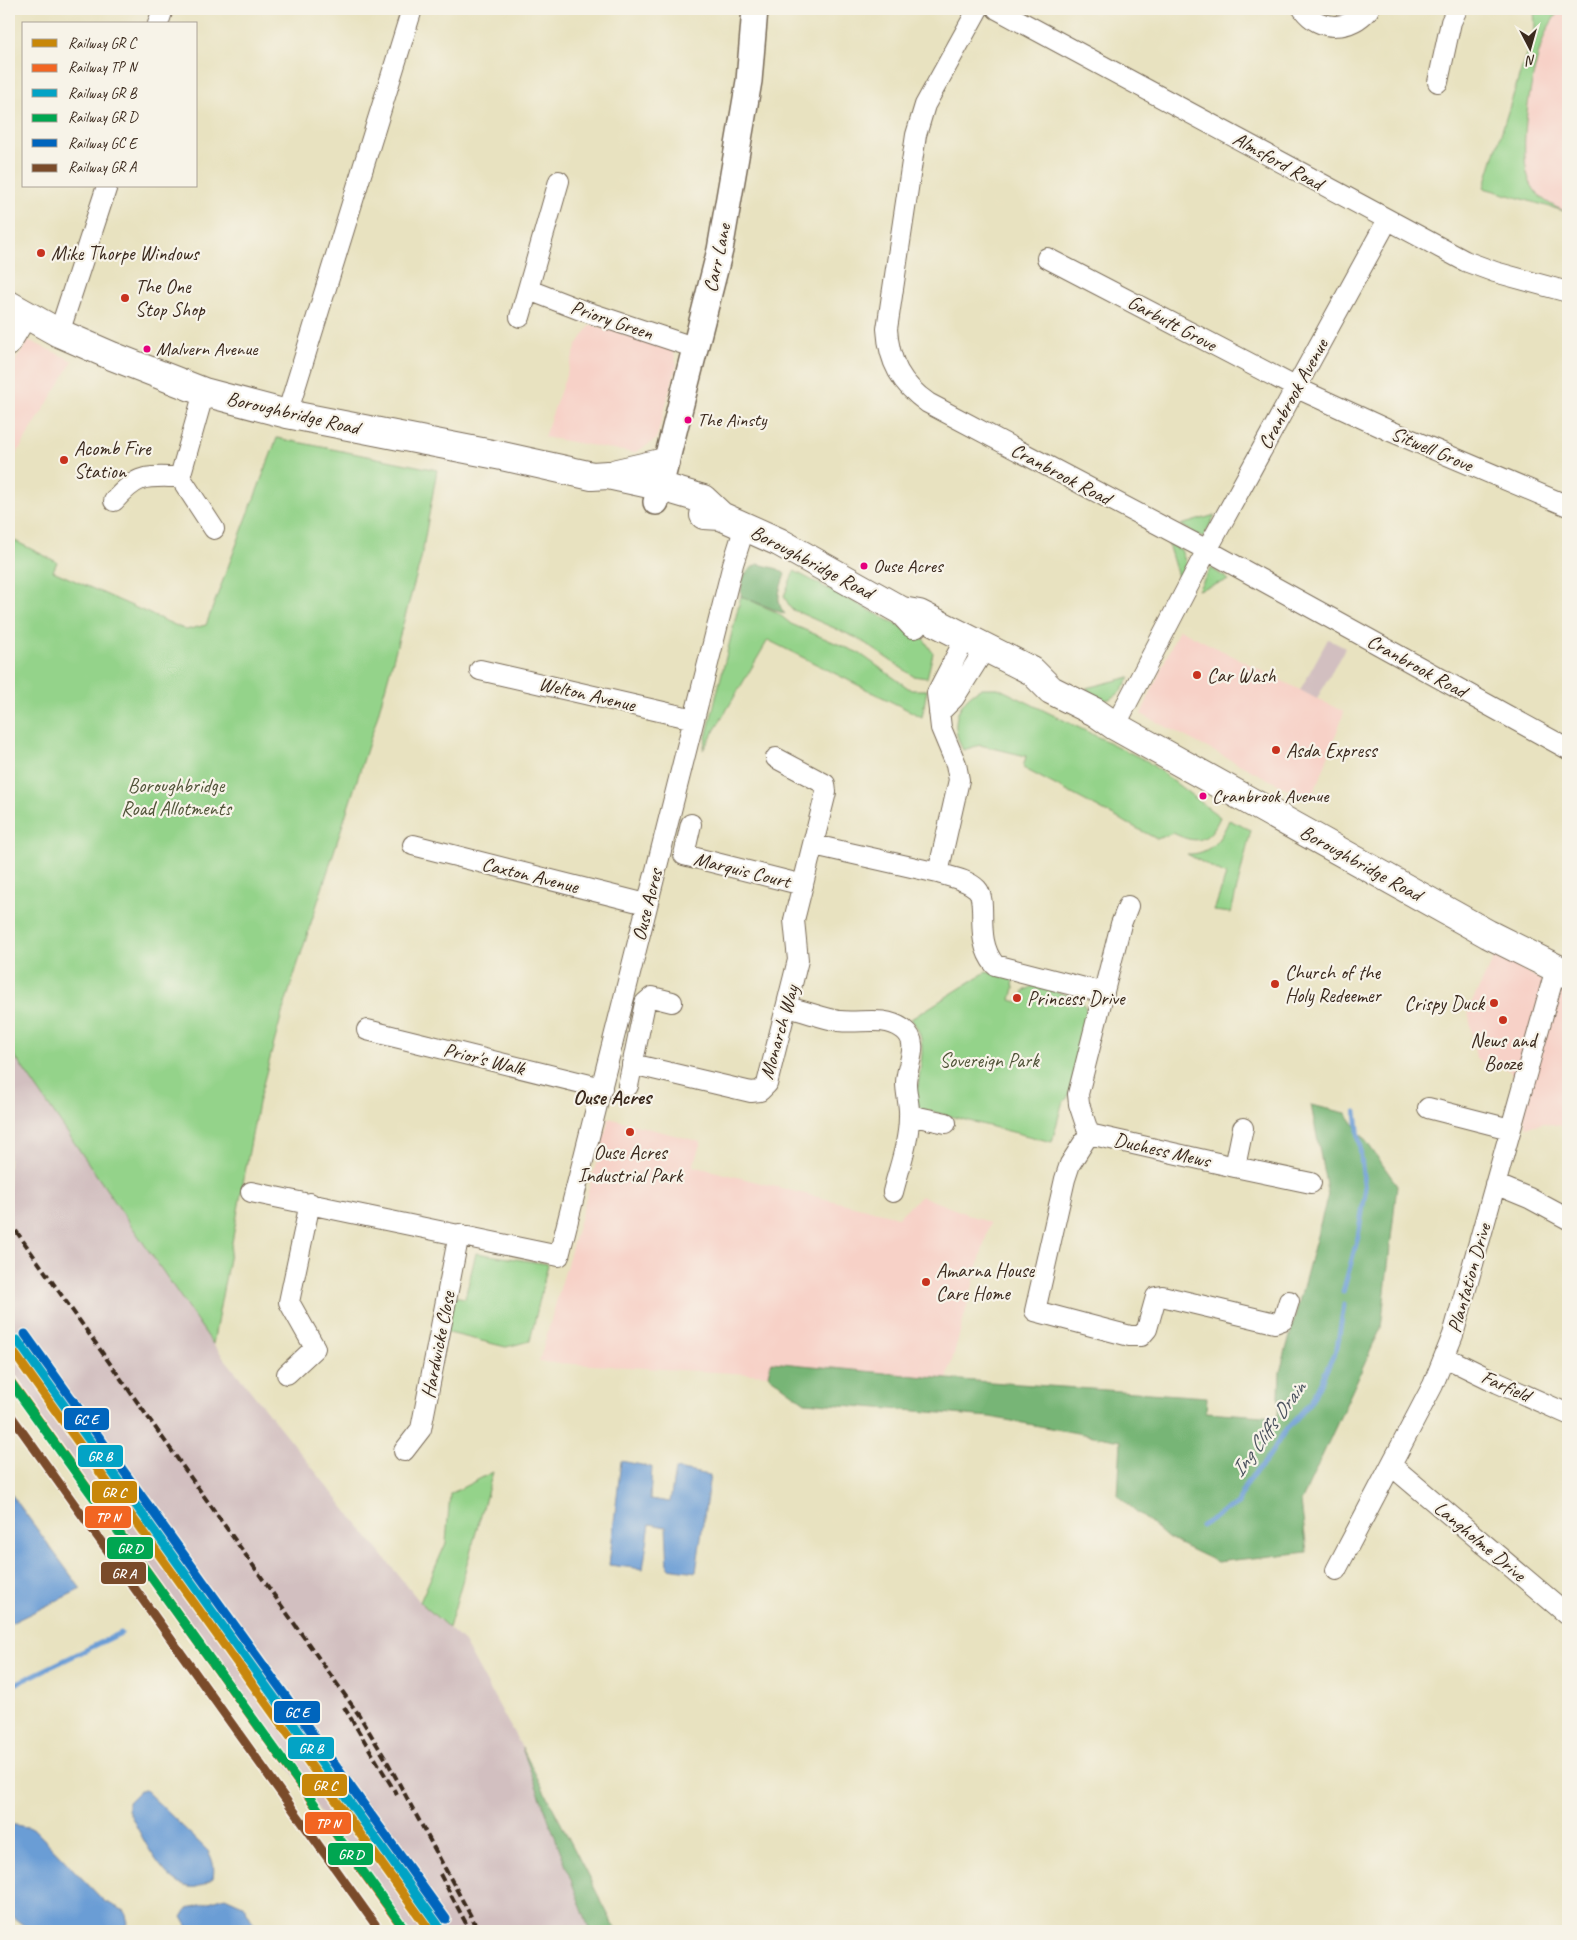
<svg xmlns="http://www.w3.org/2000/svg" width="1577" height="1940" font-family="Caveat,sans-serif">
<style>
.built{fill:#f7d1c7}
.industrial{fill:#d2bfc0}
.green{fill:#94d38a;stroke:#687e54}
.forest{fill:#77b576;stroke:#59704a}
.water{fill:#6a9dd5;stroke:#52647a}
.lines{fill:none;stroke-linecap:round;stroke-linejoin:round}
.stream{stroke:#6a9dd5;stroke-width:5}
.minor-casing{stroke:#786a57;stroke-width:22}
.tertiary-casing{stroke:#786a57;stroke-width:28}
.primary-casing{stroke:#786a57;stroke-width:30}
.minor{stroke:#fff;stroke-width:20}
.tertiary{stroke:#fff;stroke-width:25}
.primary{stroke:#fff;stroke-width:28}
.rail{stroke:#3b2a1e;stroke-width:4;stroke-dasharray:8 4;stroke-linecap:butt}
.rail-1-casing{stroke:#f7f3e8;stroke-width:12}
.rail-2-casing{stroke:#f7f3e8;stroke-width:12}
.rail-3-casing{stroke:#f7f3e8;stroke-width:12}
.rail-4-casing{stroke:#f7f3e8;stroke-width:12}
.rail-5-casing{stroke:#f7f3e8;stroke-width:12}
.rail-6-casing{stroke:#f7f3e8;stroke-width:12}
.rail-1{stroke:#c88708;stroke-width:9}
.rail-2{stroke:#f26522;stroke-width:9}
.rail-3{stroke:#03a3c5;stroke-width:9}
.rail-4{stroke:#00a651;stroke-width:9}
.rail-5{stroke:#0065bd;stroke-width:9}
.rail-6{stroke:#7a4b2a;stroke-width:9}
.poi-dot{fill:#c8321e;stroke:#f7f3e8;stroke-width:2}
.bus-dot{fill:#e5007d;stroke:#f7f3e8;stroke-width:2}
.labels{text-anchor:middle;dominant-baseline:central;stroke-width:4.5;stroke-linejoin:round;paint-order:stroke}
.bus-label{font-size:19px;fill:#3b2a1e;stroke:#f7f3e8;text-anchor:start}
.street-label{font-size:20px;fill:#3b2a1e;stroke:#f7f3e8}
.poi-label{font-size:20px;fill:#3b2a1e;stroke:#f7f3e8;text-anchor:start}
.park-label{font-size:20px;fill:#515439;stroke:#f7f3e8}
.neighbourhood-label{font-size:21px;font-weight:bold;fill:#3b2a1e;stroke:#f7f3e8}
.water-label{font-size:21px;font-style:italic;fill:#4b525e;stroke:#f7f3e8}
.line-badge{stroke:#f7f3e8;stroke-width:2}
.badge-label{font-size:14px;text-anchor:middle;font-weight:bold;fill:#fff}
</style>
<rect width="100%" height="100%" fill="#f7f3e8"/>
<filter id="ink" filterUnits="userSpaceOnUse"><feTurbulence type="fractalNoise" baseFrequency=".02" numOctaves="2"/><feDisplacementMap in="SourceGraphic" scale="10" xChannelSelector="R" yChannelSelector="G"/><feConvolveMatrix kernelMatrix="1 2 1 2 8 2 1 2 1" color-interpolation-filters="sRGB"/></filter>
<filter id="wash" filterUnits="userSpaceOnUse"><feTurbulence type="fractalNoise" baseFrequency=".0096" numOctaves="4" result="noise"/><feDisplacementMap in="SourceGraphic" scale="20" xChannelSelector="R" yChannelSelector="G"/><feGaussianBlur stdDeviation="1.12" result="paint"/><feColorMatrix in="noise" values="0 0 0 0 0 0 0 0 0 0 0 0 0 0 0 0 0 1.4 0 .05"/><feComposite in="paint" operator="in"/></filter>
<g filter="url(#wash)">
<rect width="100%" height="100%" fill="#e8e2c0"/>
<path class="built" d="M1534,9H1568V212L1484,188L1535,26Z
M591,324L672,347L677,365L656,440L634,453L544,437L577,345Z
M28,340L73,361L11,463L9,461V372Z
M1179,629L1344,712L1320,779L1309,800L1141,714Z
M1496,954L1568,995V1127L1544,1123L1526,1127L1511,1071L1476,1059L1468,1010Z
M609,1118L701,1142L693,1166L898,1217L921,1196L990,1223L947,1379L771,1362L768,1375L539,1362Z"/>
<path class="industrial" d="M1328,639L1345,648L1317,699L1300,690Z
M9,1048L213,1344L420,1602L464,1642L522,1748L590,1931H405L9,1375Z"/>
<path class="green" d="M1317,9H1351L1332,14Z
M1534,9H1560C1555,16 1550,24 1546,32C1533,63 1514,156 1532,186C1539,199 1551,205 1564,211L1484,188L1535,26Z
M277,438L437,470L421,559L376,721L283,1010L258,1103L213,1344L9,1048V538L57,562L53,571L186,630L206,625Z
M1215,515L1203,538L1181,525Z
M1168,544L1181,550L1186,563L1179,580Z
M1211,568L1229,580L1198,590Z
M794,571L923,638L933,653L927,678L913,676L859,639L791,609L784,596Z
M741,596L776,612L791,624L859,653L911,690H927L922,717L768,640L703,750Z
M1130,677C1122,691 1117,699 1100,701L1086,688Z
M982,688H998L1147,761L1220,817C1209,842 1197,845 1173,833L1157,839L1023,768L1026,756L980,745L963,750C949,725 956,701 982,688Z
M1229,820L1251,830L1231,913L1214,911L1226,875L1187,854C1210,855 1221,839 1229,820Z
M986,972L1012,978L1014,988L1011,1000L1021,1003L1024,991L1033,986L1079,998L1088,1011V1020L1068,1097L1062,1104L1052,1142L922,1109L915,1103L913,1091L918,1087C920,1062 929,1040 911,1019Z
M476,1253L548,1264L530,1341L506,1347L445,1332L453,1296L465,1298Z
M493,1472L449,1628L420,1602L446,1543L450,1494Z"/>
<path class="forest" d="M758,564L778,569L785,574C780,589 774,601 785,614L741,596C742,578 742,573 758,564Z
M1311,1105L1346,1113L1397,1185L1381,1328L1301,1502L1307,1552L1217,1562L1169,1539L1118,1496L1121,1441L990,1417L805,1402L768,1375L771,1362L947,1379L1207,1397L1206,1412L1278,1417L1280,1372L1328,1195Z
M522,1748L613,1924L618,1931H590Z"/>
<path class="water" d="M621,1461L652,1467L650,1499L670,1502L675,1469L710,1475L696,1572L668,1568L666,1527L650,1524L643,1569L609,1565Z
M9,1491L81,1589L9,1624Z
M140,1790H145L208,1851C213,1860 215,1867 213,1878C206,1883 198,1889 189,1887C163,1884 139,1831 128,1810V1802Z
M9,1824L33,1828L104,1901L125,1911L128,1923L124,1930L31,1931L9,1914Z
M225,1897L243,1905L258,1931H190L182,1917L187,1909Z"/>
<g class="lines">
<path class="stream" d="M1343,1292L1358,1237L1365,1193L1356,1112
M1201,1526L1238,1503L1247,1482L1265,1462L1285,1431L1311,1402L1337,1348L1344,1305
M9,1687L121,1633"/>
</g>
</g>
<g filter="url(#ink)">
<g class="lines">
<g class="minor-casing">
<path id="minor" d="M978,9L925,105L916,135L887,329C889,362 901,384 928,403L1207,550L1568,749
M997,9L1465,261L1495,272L1568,292
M1303,9C1320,33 1351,30 1369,9
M158,24L163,9
M1438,82L1451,22L1457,9
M1047,258L1297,388L1388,430L1568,506
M529,290L578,309L696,348
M520,317L559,181
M59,333L107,186
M9,346L27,316
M287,414L412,9
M180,477L204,392
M114,501C139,473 145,477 180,477L214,529
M966,637L937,693L941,728L956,764L959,780L938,873C950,877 967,879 977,889C989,902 973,939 995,965L1104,993
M480,670L694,719
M939,713L954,698L986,647
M1115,726L1207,550L1387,221
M691,824L684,855L803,885
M413,845L646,904
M814,845L938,873
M787,1007C805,1011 822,1018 839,1021C860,1024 883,1015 903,1029C922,1043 906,1065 906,1083C906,1094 910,1106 909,1117C909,1142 899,1168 893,1192
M367,1030L602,1088
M632,1064L751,1092L760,1091L767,1084L798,960L794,920L826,792L825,784L776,758
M628,1086L645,1003L652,997L672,1002
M1428,1108L1510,1129
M909,1115L946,1123
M1089,1134L1070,1164L1065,1179L1035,1311L1130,1336H1141L1147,1329L1156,1297L1162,1296L1275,1323L1283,1320L1289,1301
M1089,1134L1079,1104L1078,1094L1121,924L1128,906
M1089,1134L1235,1167L1243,1128
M1235,1167L1311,1183
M1495,1184L1529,1198L1568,1219
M251,1192L559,1256L733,564L745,526
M1445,1357L1498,1383L1568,1414
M287,1374L315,1348L289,1302L310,1203
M404,1451L421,1429L459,1234
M1392,1466L1568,1615
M1336,1570L1433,1385L1453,1335L1556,968"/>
</g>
<g class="tertiary-casing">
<path id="tertiary" d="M656,502L720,250L749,81L755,9"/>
</g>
<g class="primary-casing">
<path id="primary" d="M9,305L59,333L112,356L204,392L287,414L502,456L592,476L608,475L659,486L703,499L721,516
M617,473L665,462
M704,515L721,516L779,542L902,611L914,624
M902,611L919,614L1032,671L1051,690L1095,712L1115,726L1488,934L1568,974"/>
</g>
<use href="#minor" class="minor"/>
<use href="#tertiary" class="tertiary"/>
<use href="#primary" class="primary"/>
<path class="rail" d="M9,1221L359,1715L388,1763L479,1931
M344,1707L397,1795
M440,1874L470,1931"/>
<g class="rail-1-casing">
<path id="rail-1" d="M9,1346L430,1931"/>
</g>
<g class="rail-2-casing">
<path id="rail-2" d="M9,1379L405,1931"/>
</g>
<g class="rail-3-casing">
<path id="rail-3" d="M17,1340L438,1925"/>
</g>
<g class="rail-4-casing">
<path id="rail-4" d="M9,1380L406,1931"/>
</g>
<g class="rail-5-casing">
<path id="rail-5" d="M25,1334L446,1919"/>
</g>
<g class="rail-6-casing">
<path id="rail-6" d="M9,1413L380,1931"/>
</g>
<use href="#rail-1" class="rail-1"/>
<use href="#rail-2" class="rail-2"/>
<use href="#rail-3" class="rail-3"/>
<use href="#rail-4" class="rail-4"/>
<use href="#rail-5" class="rail-5"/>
<use href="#rail-6" class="rail-6"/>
</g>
</g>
<g class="poi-dot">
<circle cx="41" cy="253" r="5"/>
<circle cx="125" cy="298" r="5"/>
<circle cx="64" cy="460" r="5"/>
<circle cx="1197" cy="675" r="5"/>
<circle cx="1276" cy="750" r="5"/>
<circle cx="1275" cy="984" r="5"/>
<circle cx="1017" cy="998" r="5"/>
<circle cx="1494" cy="1003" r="5"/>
<circle cx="1503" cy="1020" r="5"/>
<circle cx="630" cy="1132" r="5"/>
<circle cx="926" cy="1282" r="5"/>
</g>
<g class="bus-dot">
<circle cx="147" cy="349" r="4.5"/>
<circle cx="688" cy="420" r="4.5"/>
<circle cx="864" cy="566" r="4.5"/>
<circle cx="1203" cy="796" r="4.5"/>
</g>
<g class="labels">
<g class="bus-label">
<text x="156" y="349">Malvern Avenue</text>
<text x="697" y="420">The Ainsty</text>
<text x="873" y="566">Ouse Acres</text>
<text x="1212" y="796">Cranbrook Avenue</text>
</g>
<g class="street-label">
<text transform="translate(1278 161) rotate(29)">Almsford Road</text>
<text transform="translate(717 258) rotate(-78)">Carr Lane</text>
<text transform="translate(612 320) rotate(19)">Priory Green</text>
<text transform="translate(1172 323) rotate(28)">Garbutt Grove</text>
<text transform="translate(1293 394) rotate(-61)">Cranbrook Avenue</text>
<text transform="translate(293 413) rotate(13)">Boroughbridge Road</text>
<text transform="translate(1432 449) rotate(23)">Sitwell Grove</text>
<text transform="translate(1061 474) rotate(28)">Cranbrook Road</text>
<text transform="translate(812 562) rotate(28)">Boroughbridge Road</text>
<text transform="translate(1417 666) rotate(29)">Cranbrook Road</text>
<text transform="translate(587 694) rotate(13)">Welton Avenue</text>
<text transform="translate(1361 863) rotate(29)">Boroughbridge Road</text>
<text transform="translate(742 870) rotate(14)">Marquis Court</text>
<text transform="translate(530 875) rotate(14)">Caxton Avenue</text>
<text transform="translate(647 905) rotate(-76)">Ouse Acres</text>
<text transform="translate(779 1032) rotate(-74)">Monarch Way</text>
<text transform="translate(484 1059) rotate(14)">Prior's Walk</text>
<text transform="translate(1162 1150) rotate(13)">Duchess Mews</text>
<text transform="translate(1469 1278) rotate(-74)">Plantation Drive</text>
<text transform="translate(438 1345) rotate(-79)">Hardwicke Close</text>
<text transform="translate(1506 1386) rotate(24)">Farfield</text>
<text transform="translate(1480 1541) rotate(40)">Langholme Drive</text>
</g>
<g class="poi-label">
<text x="51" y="253">Mike Thorpe Windows</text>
<text x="135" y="286">The One<tspan x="135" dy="23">Stop Shop</tspan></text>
<text x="74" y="448">Acomb Fire<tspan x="74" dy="23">Station</tspan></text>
<text x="1207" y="675">Car Wash</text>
<text x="1286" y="750">Asda Express</text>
<text x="1285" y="972">Church of the<tspan x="1285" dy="23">Holy Redeemer</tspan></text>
<text x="1027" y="998">Princess Drive</text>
<text x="1484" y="1003" text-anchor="end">Crispy Duck</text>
<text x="1503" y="1040" text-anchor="middle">News and<tspan x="1503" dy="23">Booze</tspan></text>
<text x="630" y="1152" text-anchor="middle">Ouse Acres<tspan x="630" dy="23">Industrial Park</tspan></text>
<text x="936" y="1270">Amarna House<tspan x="936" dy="23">Care Home</tspan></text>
</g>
<g class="park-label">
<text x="176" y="785">Boroughbridge<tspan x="176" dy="23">Road Allotments</tspan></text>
<text x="989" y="1060">Sovereign Park</text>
</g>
<g class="neighbourhood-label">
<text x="612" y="1097">Ouse Acres</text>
</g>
<g class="water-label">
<text transform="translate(1268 1429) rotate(-54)">Ing Cliffs Drain</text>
</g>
</g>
<g class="line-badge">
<rect x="63" y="1407" width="47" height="24" rx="5" fill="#0065bd"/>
<rect x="77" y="1444" width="47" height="24" rx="5" fill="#03a3c5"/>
<rect x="91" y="1480" width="47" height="24" rx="5" fill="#c88708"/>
<rect x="84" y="1505" width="48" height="24" rx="5" fill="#f26522"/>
<rect x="106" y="1536" width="48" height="24" rx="5" fill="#00a651"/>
<rect x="100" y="1561" width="47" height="24" rx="5" fill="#7a4b2a"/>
<rect x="273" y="1700" width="48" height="24" rx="5" fill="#0065bd"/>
<rect x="287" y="1736" width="48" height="24" rx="5" fill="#03a3c5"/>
<rect x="301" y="1773" width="47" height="24" rx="5" fill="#c88708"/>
<rect x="304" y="1811" width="48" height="24" rx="5" fill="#f26522"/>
<rect x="327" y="1842" width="47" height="24" rx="5" fill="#00a651"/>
</g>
<g class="badge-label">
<text x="86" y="1424">GC E</text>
<text x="100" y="1461">GR B</text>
<text x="114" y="1497">GR C</text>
<text x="108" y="1522">TP N</text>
<text x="130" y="1553">GR D</text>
<text x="124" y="1578">GR A</text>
<text x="297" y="1717">GC E</text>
<text x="311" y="1753">GR B</text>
<text x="325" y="1790">GR C</text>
<text x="328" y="1828">TP N</text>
<text x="351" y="1859">GR D</text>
</g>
<rect width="1577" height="1940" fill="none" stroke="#f7f3e8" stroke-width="30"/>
<rect x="22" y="22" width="175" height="165" fill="#f7f3e8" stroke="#aca397"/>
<rect x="32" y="39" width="25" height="8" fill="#c88708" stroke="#aca397"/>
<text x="68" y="48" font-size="15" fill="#3b2a1e">Railway GR C</text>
<rect x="32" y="64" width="25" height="8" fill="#f26522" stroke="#aca397"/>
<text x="68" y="72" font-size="15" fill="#3b2a1e">Railway TP N</text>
<rect x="32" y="89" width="25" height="8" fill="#03a3c5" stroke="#aca397"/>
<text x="68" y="98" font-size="15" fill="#3b2a1e">Railway GR B</text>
<rect x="32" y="114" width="25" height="8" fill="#00a651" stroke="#aca397"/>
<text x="68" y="122" font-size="15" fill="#3b2a1e">Railway GR D</text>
<rect x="32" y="139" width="25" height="8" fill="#0065bd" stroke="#aca397"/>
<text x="68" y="148" font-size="15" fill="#3b2a1e">Railway GC E</text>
<rect x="32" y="164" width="25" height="8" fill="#7a4b2a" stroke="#aca397"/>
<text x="68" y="172" font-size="15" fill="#3b2a1e">Railway GR A</text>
<g transform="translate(1530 48) rotate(174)" stroke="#f7f3e8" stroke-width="4" paint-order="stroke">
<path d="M0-4L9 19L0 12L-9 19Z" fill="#3b2a1e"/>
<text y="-8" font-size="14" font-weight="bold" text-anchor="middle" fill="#3b2a1e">N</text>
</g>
</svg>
